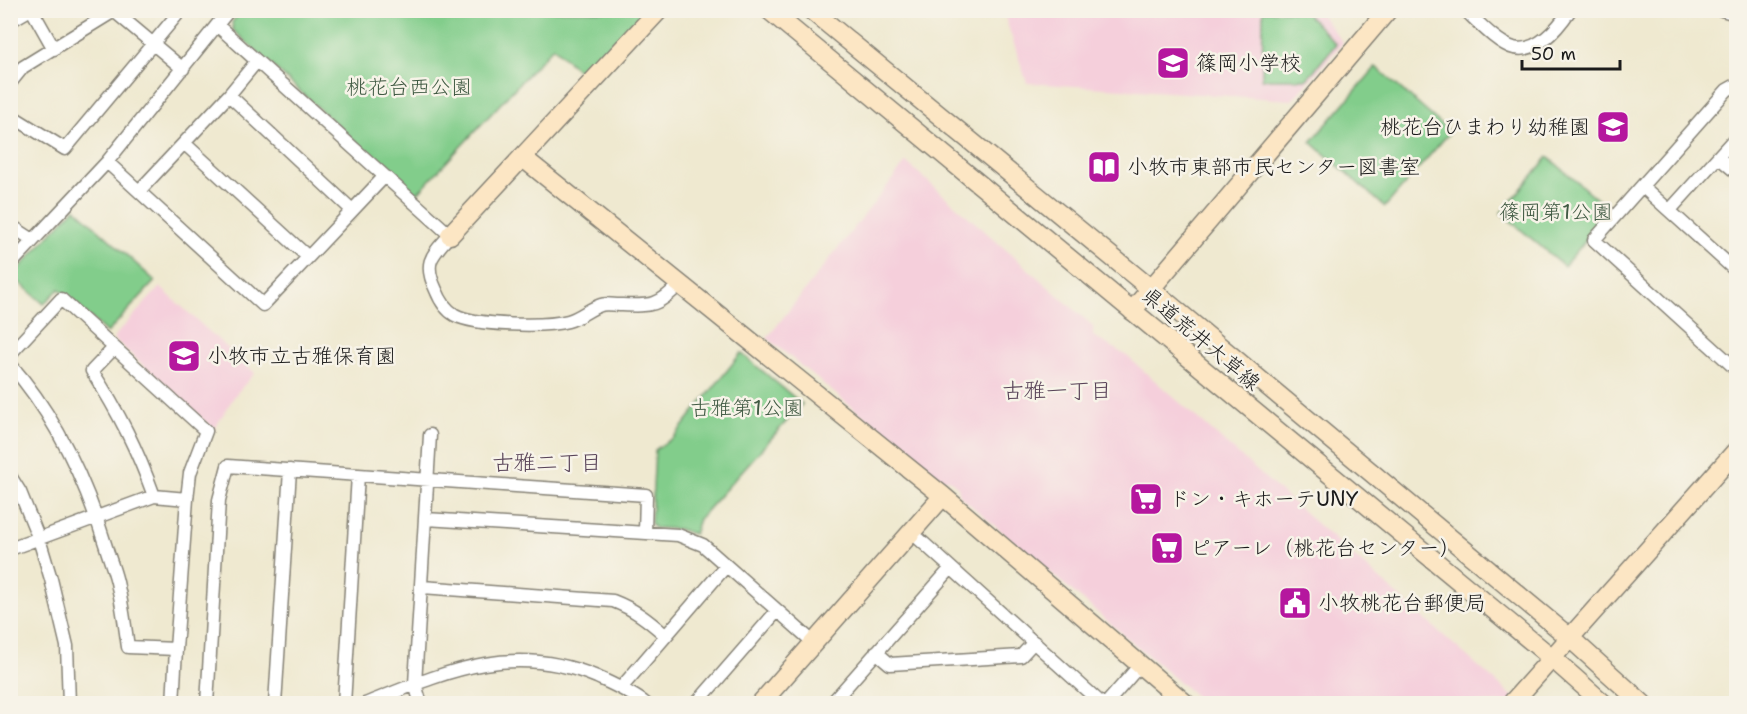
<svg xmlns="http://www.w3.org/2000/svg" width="1747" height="714" font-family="'Shantell Sans','Klee One',sans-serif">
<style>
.built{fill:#f5cfdb}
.green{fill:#82cd8b;stroke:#4f7454;stroke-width:1.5}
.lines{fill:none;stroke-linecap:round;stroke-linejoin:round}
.street-casing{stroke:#868276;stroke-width:15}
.secondary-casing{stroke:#868276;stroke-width:21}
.street{stroke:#fff;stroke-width:12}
.secondary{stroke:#fce6c4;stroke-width:18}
.labels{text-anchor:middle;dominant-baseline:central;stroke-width:5;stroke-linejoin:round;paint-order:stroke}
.poi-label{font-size:21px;fill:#1c1c1c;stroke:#f7f3e8;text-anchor:start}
.park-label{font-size:21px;fill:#405a43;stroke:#f7f3e8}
.street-label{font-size:21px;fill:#1c1c1c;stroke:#f7f3e8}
.neighbourhood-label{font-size:22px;fill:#594459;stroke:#f7f3e8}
</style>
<rect width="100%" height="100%" fill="#f7f3e8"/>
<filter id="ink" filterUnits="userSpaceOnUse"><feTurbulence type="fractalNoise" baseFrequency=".0167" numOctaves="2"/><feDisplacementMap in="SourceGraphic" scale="12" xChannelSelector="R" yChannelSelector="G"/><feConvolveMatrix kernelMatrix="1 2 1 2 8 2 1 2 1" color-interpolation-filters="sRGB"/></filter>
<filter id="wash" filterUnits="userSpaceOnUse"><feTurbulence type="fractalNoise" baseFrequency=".008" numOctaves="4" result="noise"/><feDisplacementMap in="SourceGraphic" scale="24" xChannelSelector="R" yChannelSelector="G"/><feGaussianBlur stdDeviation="1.35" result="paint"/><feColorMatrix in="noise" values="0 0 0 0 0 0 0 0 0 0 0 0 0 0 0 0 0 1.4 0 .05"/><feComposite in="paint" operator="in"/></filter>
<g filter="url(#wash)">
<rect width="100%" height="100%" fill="#efe9d0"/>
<path class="built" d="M1003,11H1318L1343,43L1292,100L1027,83Z
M906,162L1093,326V336L1127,356L1520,703H1204L960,496L958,487L949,479H940L767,338Z
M160,287L255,373L235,395L214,430L113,338Z"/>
<path class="green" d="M242,10L644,11L584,76L553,47L415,196L233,30L232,22Z
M1263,11H1304L1336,44L1307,79H1262Z
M1376,67L1450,132L1385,207L1311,142Z
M1548,157L1611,211L1564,266L1501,213Z
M75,208L155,281L107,333L59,289L44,304L12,276Z
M741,353L802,404L699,519L694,534L678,529L654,528L651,523L655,450L674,437Z"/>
</g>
<g filter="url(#ink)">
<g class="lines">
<g class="street-casing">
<path id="street" d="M32,10L54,49
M1465,10C1477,21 1498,44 1514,48C1537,53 1558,28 1570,10
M1722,10L1736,14
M10,21L29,10
M218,26L450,235C431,256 423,263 436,290C440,300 446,310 455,315C476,326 546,327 568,321C580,318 590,308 601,305C606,303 614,305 619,305C652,306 657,307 680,284
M10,83L23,67L114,11L183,69
M1736,85L1727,90L1594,240L1736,369
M229,95L352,210
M10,115L65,149L181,10
M184,143L308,257
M1718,157L1736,172
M107,162L263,305L384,177
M1642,186L1736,271
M139,191L229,95L257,61
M1670,210L1736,137
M10,225L33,240
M10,265L107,162L229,10
M114,348L92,371C119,413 137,449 154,496L187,499
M10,354L61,299L206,431L190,473L187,499L176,649L173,704
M10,364C56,416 86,482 106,547C110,561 116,574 118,587C123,607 125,627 128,647L176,649
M10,476L20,492L39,539L51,579L67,646L69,704
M426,519L678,535L703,545L813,642
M919,539L1102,704
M10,549L154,496
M422,587L613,601C634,609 648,620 665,635
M876,652L890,664L1021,656L1034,642
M621,688L726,566
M207,704L219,500L228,466L646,495L645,533
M275,704L290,470
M344,704L358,475
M365,704C445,672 512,641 597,677C614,685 631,692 646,704
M421,704L415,684L430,435
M696,704L777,611
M831,704L951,568
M1106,704L1140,665"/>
</g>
<g class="secondary-casing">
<path id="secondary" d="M769,10L1552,658L1604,704
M811,10L1151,289L1570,638L1643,704
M522,157L943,496L1186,704
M450,235L659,10
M1132,311L1388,10
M760,704L943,496
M1511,704L1736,451"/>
</g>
<use href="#street" class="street"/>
<use href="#secondary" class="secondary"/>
</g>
</g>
<defs>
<g id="school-square" transform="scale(1.725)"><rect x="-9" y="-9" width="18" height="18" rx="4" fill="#b5179e" stroke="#f7f3e8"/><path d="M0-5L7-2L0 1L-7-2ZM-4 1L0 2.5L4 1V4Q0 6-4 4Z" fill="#fff"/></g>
<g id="library-square" transform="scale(1.725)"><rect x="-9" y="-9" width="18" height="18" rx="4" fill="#b5179e" stroke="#f7f3e8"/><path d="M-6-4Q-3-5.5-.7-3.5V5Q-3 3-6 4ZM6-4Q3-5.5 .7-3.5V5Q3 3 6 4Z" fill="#fff"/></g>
<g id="supermarket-square" transform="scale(1.725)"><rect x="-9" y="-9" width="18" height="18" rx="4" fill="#b5179e" stroke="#f7f3e8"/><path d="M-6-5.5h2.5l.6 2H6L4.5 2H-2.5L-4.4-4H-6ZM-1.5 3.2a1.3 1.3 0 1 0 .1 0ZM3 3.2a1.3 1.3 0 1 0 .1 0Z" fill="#fff"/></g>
<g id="civic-square" transform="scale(1.725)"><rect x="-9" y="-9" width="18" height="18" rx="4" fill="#b5179e" stroke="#f7f3e8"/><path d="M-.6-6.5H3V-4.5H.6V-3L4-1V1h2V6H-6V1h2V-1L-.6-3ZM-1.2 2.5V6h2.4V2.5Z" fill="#fff"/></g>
</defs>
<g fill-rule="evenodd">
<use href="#school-square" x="1173" y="63"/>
<use href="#school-square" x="1613" y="127"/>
<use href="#library-square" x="1104" y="167"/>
<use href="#school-square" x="184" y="356"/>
<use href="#supermarket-square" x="1146" y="499"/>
<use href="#supermarket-square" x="1167" y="548"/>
<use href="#civic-square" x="1295" y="603"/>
</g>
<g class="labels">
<g class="poi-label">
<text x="1196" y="63">篠岡小学校</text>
<text x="1590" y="127" text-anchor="end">桃花台ひまわり幼稚園</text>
<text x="1127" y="167">小牧市東部市民センター図書室</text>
<text x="207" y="356">小牧市立古雅保育園</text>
<text x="1169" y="499">ドン・キホーテUNY</text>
<text x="1190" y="548">ピアーレ（桃花台センター）</text>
<text x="1318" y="603">小牧桃花台郵便局</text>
</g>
<g class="park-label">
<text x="409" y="87">桃花台西公園</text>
<text x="1556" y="212">篠岡第1公園</text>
<text x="747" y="408">古雅第1公園</text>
</g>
<g class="street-label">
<text transform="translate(1201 339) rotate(40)">県道荒井大草線</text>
</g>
<g class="neighbourhood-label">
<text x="1057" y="390">古雅一丁目</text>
<text x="547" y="462">古雅二丁目</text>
</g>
</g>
<rect width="1747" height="714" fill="none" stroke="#f7f3e8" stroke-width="36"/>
<path d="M1522 60v9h98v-9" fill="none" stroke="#1c1c1c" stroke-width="3"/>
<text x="1531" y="60" font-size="18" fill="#1c1c1c" stroke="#f7f3e8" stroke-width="4.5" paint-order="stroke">50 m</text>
</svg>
